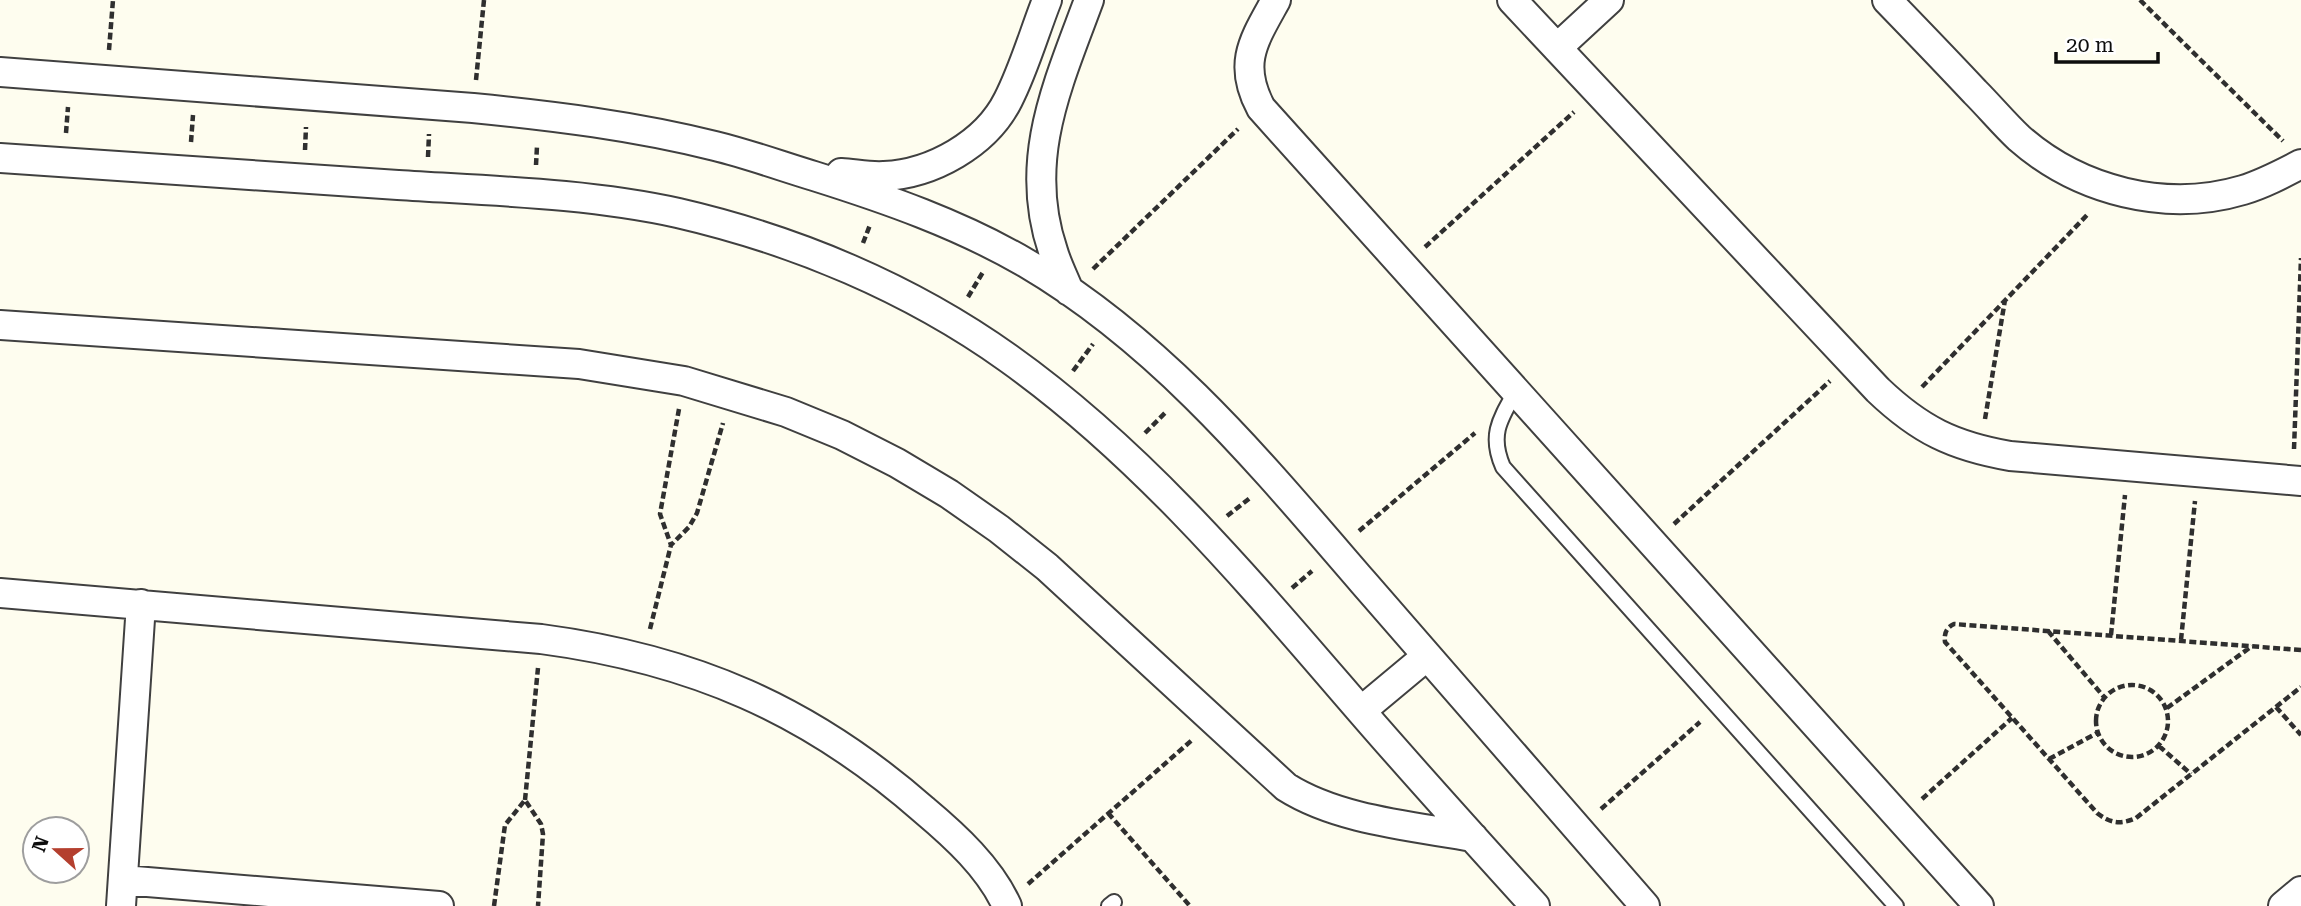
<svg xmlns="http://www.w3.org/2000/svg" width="2301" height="906" font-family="'Roboto Serif',serif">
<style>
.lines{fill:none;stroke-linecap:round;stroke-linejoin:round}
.lane-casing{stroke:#404040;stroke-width:18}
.street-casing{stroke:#404040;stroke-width:32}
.path{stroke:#2f2f2f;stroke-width:4.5;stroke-dasharray:7 3.5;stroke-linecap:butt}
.lane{stroke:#fff;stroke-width:14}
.street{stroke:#fff;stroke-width:28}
</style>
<rect width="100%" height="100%" fill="#fefdef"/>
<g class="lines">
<g class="lane-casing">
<path id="lane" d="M1516,391C1500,419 1489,435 1503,467L1896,906
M1109,906L1114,902"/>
</g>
<g class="street-casing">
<path id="street" d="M1276,0C1254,40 1237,63 1261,108L1979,906
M1512,0L1878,390C1920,430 1953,446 2010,456L2301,481
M1887,0C1917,31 1946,61 1975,92C1990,107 2004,124 2019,138C2079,191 2166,213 2243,190C2263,184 2282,174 2301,164
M1557,48L1609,0
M0,72L473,108C554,116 635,126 715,146C748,154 781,166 814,176C887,199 959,224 1026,263C1162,343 1261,464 1363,582C1457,690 1551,798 1645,906
M0,158C133,167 265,176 398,185C491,191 587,193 678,213C795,240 910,288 1008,358C1143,454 1252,585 1360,710C1417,776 1476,841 1535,906
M841,173C856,174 870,177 884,176C932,174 986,144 1008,100C1024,69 1034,33 1047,0
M1069,291C1064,278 1057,265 1053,251C1022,160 1058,84 1089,0
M0,325L579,364L684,381L786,412L842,435L897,463L949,494L999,529L1047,567L1286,787C1338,820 1412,826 1473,837
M0,593L541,639C692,659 809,709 924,810C955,836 990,868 1007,906
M1361,711L1427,656
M123,880L439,906
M121,906L141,604
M2283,906L2301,891"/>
</g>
<path class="path" d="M2140,0L2283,141
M109,50L113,0
M476,80L484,0
M66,133L68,107
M191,142L193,115
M305,150L306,127
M428,157L429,134
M536,165L537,146
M863,243L870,225
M1425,247L1574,112
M1093,269L1238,129
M968,297L983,272
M1073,371L1093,344
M1922,387L2088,214
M679,409L660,514L671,545L689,527L697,513L723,423
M1985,419L2005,300
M1145,433L1166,412
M2294,449L2301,258
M1227,516L1250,498
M1674,524L1830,381
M1359,531L1475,433
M1292,588L1312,571
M650,629L671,545
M2048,631L2104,697
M2111,635L2125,495
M2181,640L2195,501
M2301,650L1954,624C1946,628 1944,633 1945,642L2097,813C2110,823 2120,825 2136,818L2301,687
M2096 721a36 36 0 1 1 72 0a36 36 0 1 1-72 0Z
M2276,707L2301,735
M2167,708L2252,646
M2159,746L2191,774
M2049,759L2097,733
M1922,799L2012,718
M525,800L538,668
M1601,809L1700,722
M1108,813L1190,906
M1028,884L1192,740
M494,906L505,825L525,800L541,824L543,834L538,906"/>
<use href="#lane" class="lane"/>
<use href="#street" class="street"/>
</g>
<g transform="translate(56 850) rotate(291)"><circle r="33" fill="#ffffff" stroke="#9e9e9e" stroke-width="2"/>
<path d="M0-5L12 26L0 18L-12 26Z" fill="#b43f2e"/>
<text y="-10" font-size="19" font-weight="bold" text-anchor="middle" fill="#0d0d0d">N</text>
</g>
<path d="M2056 52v10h102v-10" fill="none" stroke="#0d0d0d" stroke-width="3.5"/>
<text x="2066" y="52" font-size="21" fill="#0d0d0d" stroke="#ffffff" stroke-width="5" paint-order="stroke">20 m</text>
</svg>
